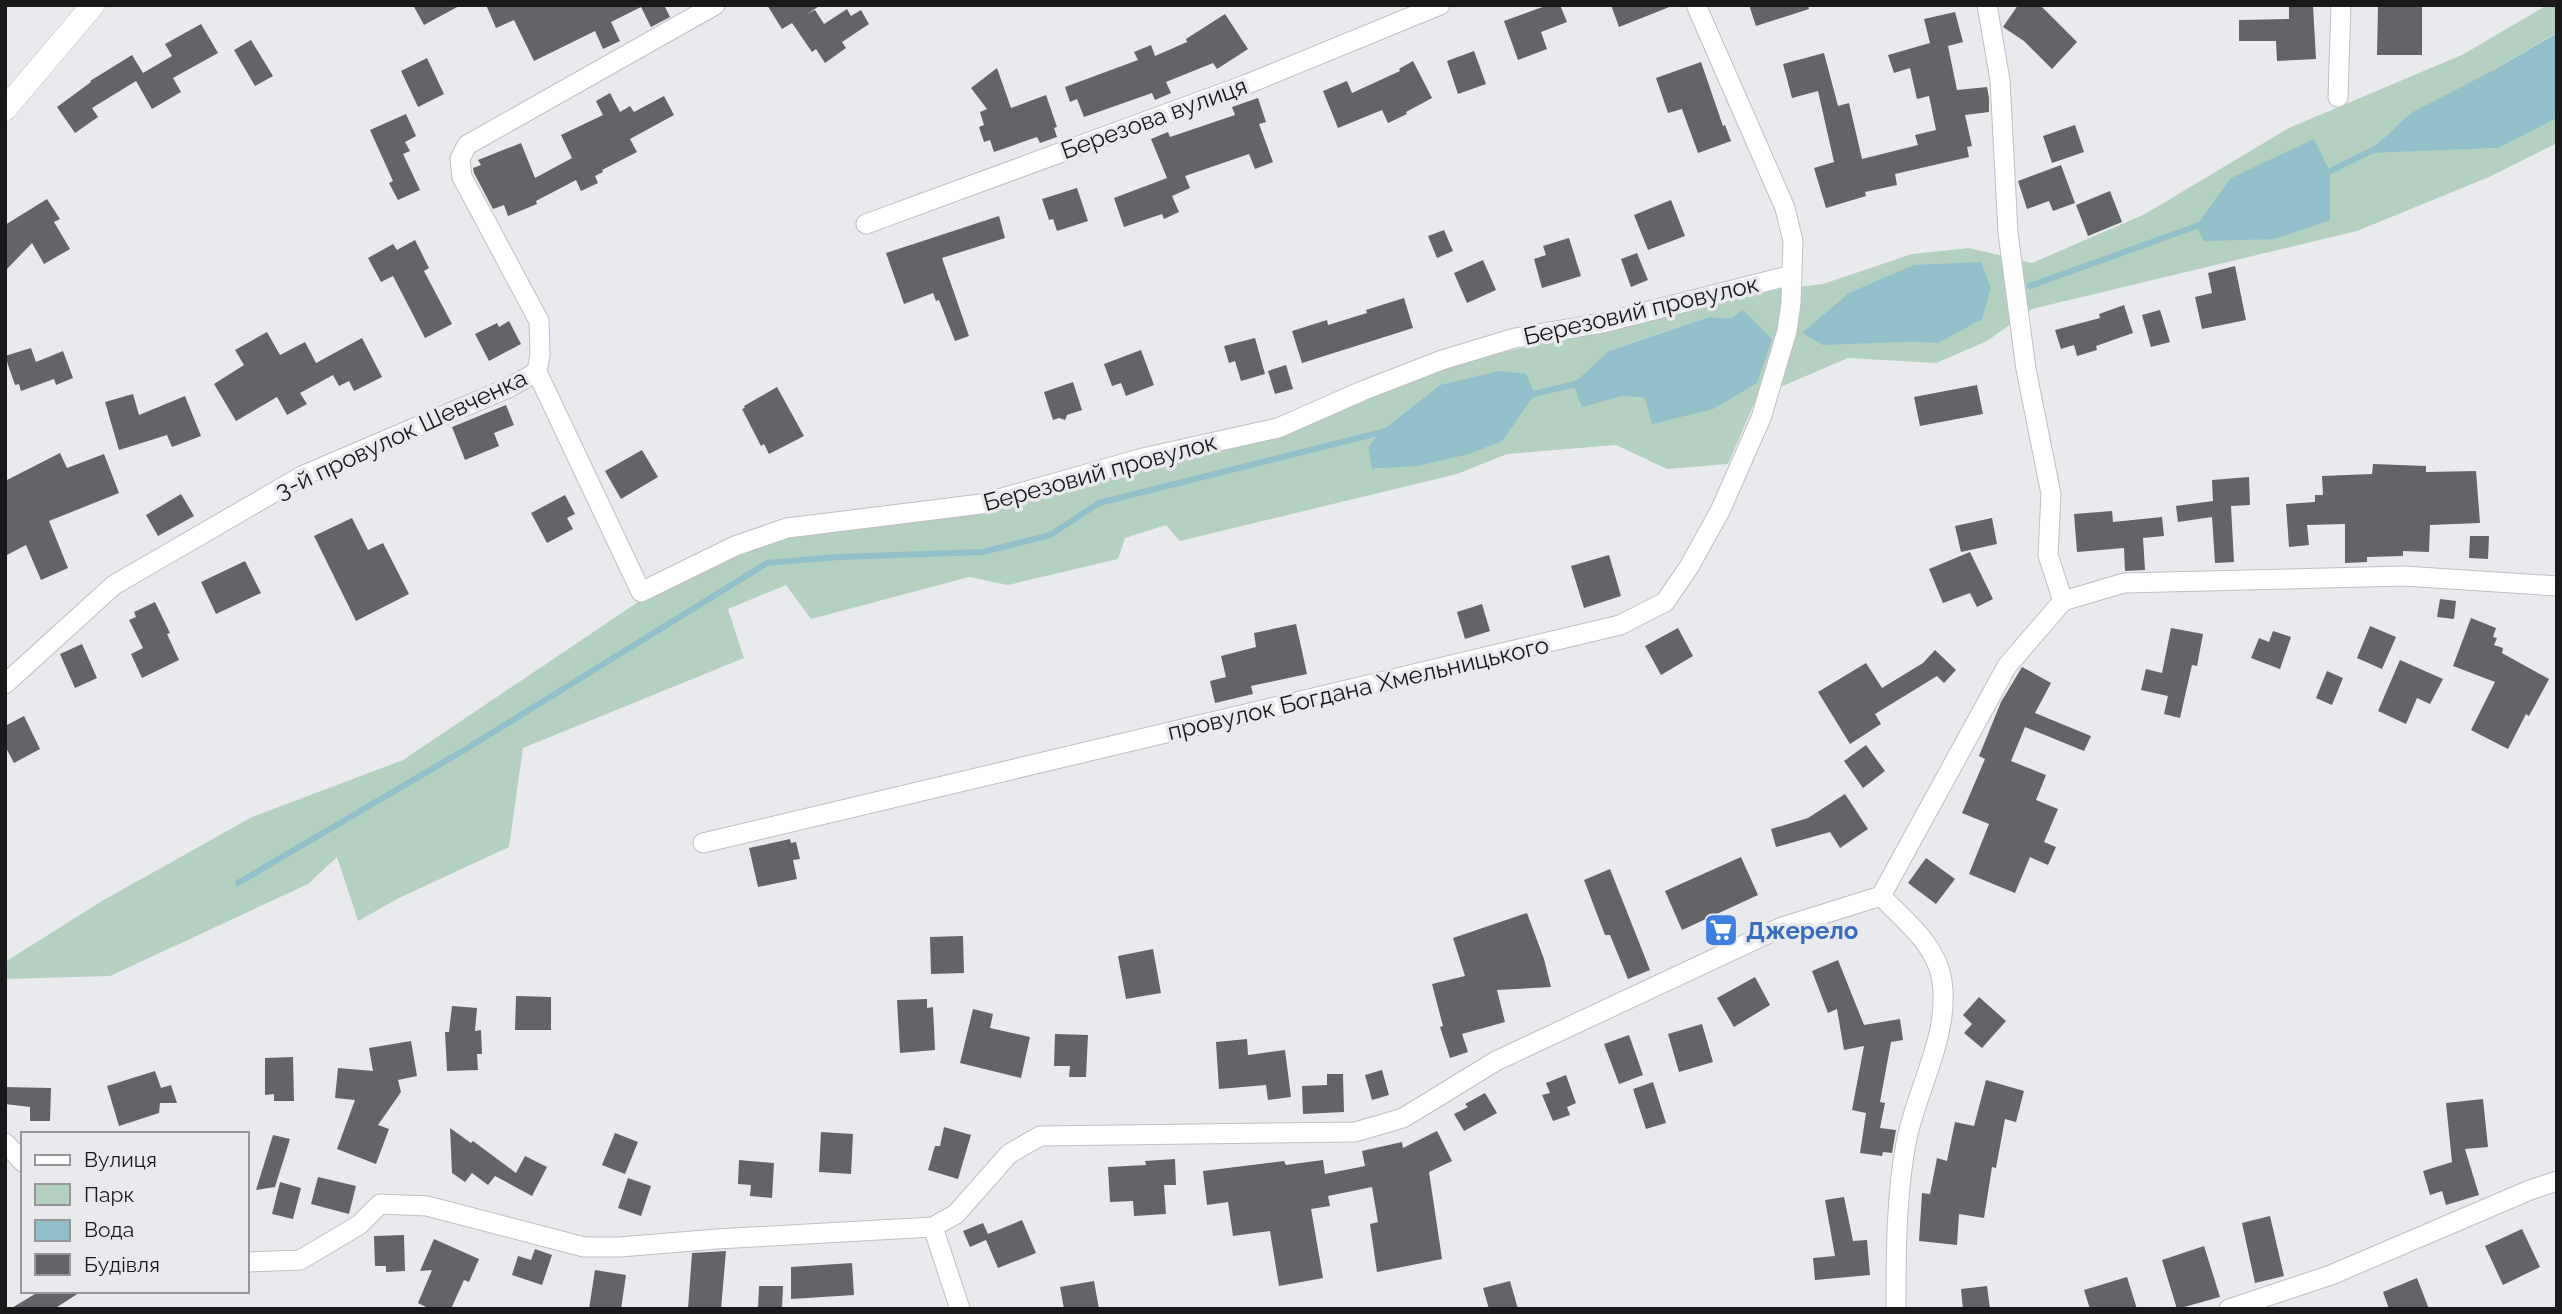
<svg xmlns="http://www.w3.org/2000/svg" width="2562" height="1314" font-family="Raleway,sans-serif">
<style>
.green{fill:#b4d0c1;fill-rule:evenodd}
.water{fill:#92bfca}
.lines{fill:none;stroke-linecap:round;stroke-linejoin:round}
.stream{stroke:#92bfca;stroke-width:6}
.building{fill:#636467}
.minor-casing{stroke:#bebfc3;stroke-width:21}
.tertiary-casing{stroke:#bebfc3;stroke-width:24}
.minor{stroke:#fff;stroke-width:19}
.tertiary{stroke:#fff;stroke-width:23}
.labels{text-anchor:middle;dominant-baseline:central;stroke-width:7;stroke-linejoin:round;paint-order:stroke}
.street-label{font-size:24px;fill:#19191b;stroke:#e9eaee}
.shop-label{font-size:24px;font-weight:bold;fill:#366cbe;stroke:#e9eaee;text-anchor:start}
</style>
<rect width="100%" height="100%" fill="#e9eaee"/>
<path class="green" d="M2547,5H2557V33L2554,34L2494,70L2369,152L2498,148L2557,118V143L2489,177L2357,231L2032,309L1987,341L1936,363L1848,358L1757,397L1728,464L1667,469L1616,445L1507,454L1457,474L1180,541L1166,525L1125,538L1118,559L1008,585L969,577L811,619L786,585L728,609L744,658L523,748L509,847L399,898L358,921L337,857L308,884L110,976L5,979V962L102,901L252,817L403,760L644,598L738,551L787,533L981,510L1145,470L1283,434L1444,366L1603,329L1724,296L1823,284L1912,254L1969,248L2032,263L2145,214L2289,128L2464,54ZM1981,262L1938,343L1902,342ZM1709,317L1732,318L1645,398L1622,396L1609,351ZM1440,385L1502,440C1456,459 1422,466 1373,469L1368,447L1380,432Z"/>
<path class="water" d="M2557,33V118L2498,148L2368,153L2411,113L2494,70Z
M2314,139L2330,172V220L2275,239L2204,241L2196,226L2231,178Z
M1981,262L1991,288L1982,319L1938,343L1902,342L1823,345L1802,333L1849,293L1914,265Z
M1743,310L1772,339L1757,383L1713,409L1652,424L1645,398L1622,396L1582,407L1573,384L1609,351L1709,317L1732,318Z
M1500,371L1526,374L1535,394L1502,441L1469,454L1417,466L1372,469L1368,447L1380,432L1440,385Z"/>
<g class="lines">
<path class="stream" d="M2322,175L2375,149
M2030,286L2202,224
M1529,395L1580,383
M238,883L466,749L767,563L839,557L983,552L1050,535L1099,503L1386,431"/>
</g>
<path class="building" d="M413,5H461L424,25Z
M486,5H664L670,17L651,27L641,7L611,22L620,41L603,49L595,31L534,61L514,20L496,28Z
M767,5H821L807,14L815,10L824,24L847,9L851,16L861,10L869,24L842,42L846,48L825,63L816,49L812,52L792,23L782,29Z
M1548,5H1560L1567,22L1541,32L1547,49L1518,60L1504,21Z
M1611,5H1672V6L1619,27Z
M1749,5H1808L1809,9L1756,26Z
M2018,5H2040L2077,42L2052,69L2024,41L2003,27Z
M2289,5H2313L2316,59L2277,61L2276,41H2239V20L2289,19Z
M2378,5H2422V55H2377Z
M1955,12L1963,42L1948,46L1957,90L1987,87L1989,98V112L1965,115L1972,146L1967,147L1969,157L1895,174L1897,185L1865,192L1866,196L1826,208L1814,168L1834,162L1818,91L1792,98L1783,64L1824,53L1838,106L1849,103L1862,159L1918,145L1915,135L1936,130L1929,96L1917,99L1910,68L1894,73L1888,55L1930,43L1924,19Z
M1225,14L1248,49L1217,69L1213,63L1166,82L1171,93L1155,100L1152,93L1084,117L1077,99L1070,102L1065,87L1138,60L1134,52L1151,45L1155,56L1187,42L1186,39Z
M201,24L218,53L173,78L181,92L152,109L136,81L92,108L98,117L75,133L57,107L91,82L90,81L132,55L143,73L172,56L165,44Z
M251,40L273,76L255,86L234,50Z
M1474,51L1486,84L1458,94L1447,61Z
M427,58L444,94L418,107L401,71Z
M1413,61L1432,98L1406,112L1407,114L1388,123L1382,110L1338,128L1323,91L1347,81L1352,93L1400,71L1399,69Z
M1701,62L1723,126L1725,125L1731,141L1698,153L1682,109L1668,113L1656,78Z
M997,68L1011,108L1046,95L1057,127L1054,128L1057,137L1040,143L1037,137L994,152L990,140L984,142L979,127L984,125L980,112L987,109L971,88Z
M610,93L620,112L630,106L634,112L664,96L674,115L630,139L637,152L602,170L603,172L595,176L598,183L581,191L576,180L536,201L537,204L508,216L504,205L493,209L474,173L473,168L481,165L478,160L521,143L535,178L572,158L561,135L603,115L596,101Z
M1258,98L1266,122L1259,124L1273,162L1255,169L1249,154L1185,176L1190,188L1172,196L1179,212L1164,219L1162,214L1124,227L1114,198L1167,178L1151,139L1168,132L1170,137L1235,115L1232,107Z
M406,114L416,136L405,142L410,151L403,154L420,190L398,200L389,183L393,181L370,130Z
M2075,125L2084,152L2052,163L2043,136Z
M2061,165L2075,203L2053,211L2049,201L2027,209L2018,181Z
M1077,188L1088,221L1057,231L1053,219L1049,220L1042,199Z
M2110,191L2122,222L2088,236L2076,205Z
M47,199L60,219L54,222L70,249L44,264L32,243L5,271V225Z
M1671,200L1685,236L1648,250L1634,215Z
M999,216L1005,238L942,258L969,336L955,341L939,300L936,301L933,293L904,304L886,253Z
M1444,230L1453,251L1437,258L1428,236Z
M1569,238L1581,276L1542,288L1534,259L1546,255L1543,246Z
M415,240L429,268L424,271L452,324L425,338L393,276L381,282L368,258L393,244L397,250Z
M1637,253L1648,280L1631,287L1621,259Z
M1483,260L1496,290L1467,303L1454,273Z
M2235,266L2246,320L2202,329L2195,297L2212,293L2208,273Z
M1404,298L1413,328L1302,363L1292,331L1327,320L1328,325L1367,313L1366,310Z
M2124,305L2133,333L2096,346L2097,350L2077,356L2074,345L2061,349L2055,330L2100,318L2099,314Z
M2160,310L2170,342L2151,347L2142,315Z
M509,321L521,344L489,361L475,334L497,323L499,327Z
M267,332L280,355L305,342L316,363L362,338L382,377L354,391L349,381L339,386L333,375L300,393L307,404L287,415L277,397L236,421L214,384L244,365L235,350Z
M1255,338L1265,374L1241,381L1235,361L1229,363L1224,346Z
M31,348L36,362L63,351L73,378L56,385L54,379L21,391L19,384L15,385L5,356Z
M1141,350L1154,385L1126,396L1121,383L1112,386L1104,364Z
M1286,365L1293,389L1275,394L1268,371Z
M1073,382L1082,410L1067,415L1065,420L1059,418L1053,420L1044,392Z
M1977,385L1983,414L1920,426L1914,397Z
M777,387L804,436L769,454L764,444L761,446L742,409L745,408L744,406Z
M133,394L139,415L185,396L201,436L172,447L167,435L119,450L105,402Z
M506,405L514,425L494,433L499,446L465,460L452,427Z
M642,450L658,477L621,499L605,471Z
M60,453L67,468L104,454L119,493L49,521L68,568L41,580L26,545L5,556V481Z
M2373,464L2426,466V472L2476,471L2480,523L2430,525L2429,552L2403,551V556L2367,557V562L2345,563V524L2307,525L2309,545L2289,547L2286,504L2315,502V495H2323L2322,476L2372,474Z
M2249,477L2250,505L2231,506L2234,562L2215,563L2212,517L2178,522L2176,506L2213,501L2212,480Z
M181,494L194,516L158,536L146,515Z
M565,495L575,514L567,518L573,529L547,543L531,513Z
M2112,511L2113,522L2162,517L2164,536L2143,538L2145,570L2125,571L2124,548L2077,552L2074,514Z
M352,518L368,550L383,543L409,594L356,621L314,536Z
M1992,518L1997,544L1961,552L1955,526Z
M2470,536H2489L2488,559L2469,558Z
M1970,552L1993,599L1977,607L1970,593L1943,603L1929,569Z
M1609,555L1621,596L1584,608L1571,566Z
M245,561L261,593L216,614L201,582Z
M2440,599L2456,601L2454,619L2437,617Z
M155,602L170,633L167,634L179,660L142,678L131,654L143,648L129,620L136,617L134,612Z
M1482,604L1490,631L1465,639L1457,612Z
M2471,618L2496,628L2493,637L2497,638L2494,645L2503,648L2502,653L2549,679L2529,716L2526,714L2508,749L2471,730L2495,682L2453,666Z
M1296,624L1307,674L1251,686L1253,694L1215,703L1210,681L1226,677L1221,656L1256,647L1254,633Z
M2370,626L2396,637L2382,669L2357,658Z
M1678,628L1693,656L1661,675L1645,646Z
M2171,628L2203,634L2197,666L2192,665L2180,718L2164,714L2168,696L2141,690L2146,669L2162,673Z
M2273,631L2291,637L2280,669L2251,658L2259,638L2269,642Z
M82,644L97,678L75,688L60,654Z
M1935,650L1956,670L1944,683L1937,676L1875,714L1881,724L1850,744L1818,692L1866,663L1882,688L1923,663Z
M2400,660L2443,679L2430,704L2417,698L2406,724L2378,711Z
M2022,667L2051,683L2035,713L2091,736L2084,751L2025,727L2011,761L2046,775L2036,800L2058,809L2044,842L2056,847L2048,865L2030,857L2015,893L1969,874L1989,824L1962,813L1985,759L1979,756L2001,702Z
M2327,671L2343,678L2332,705L2316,698Z
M24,716L40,749L14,763L5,746V726Z
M1866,745L1885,771L1863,788L1844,761Z
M1845,794L1868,829L1840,848L1830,832L1776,847L1771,829L1808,818Z
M790,839L791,843L796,842L800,859L793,860L797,879L758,887L749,848Z
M1741,857L1758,895L1682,930L1665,891Z
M1926,858L1955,879L1936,904L1908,883Z
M1610,869L1650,970L1628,979L1610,935H1605L1584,880Z
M1527,913L1544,959L1551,987L1497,990L1505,1022L1462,1034L1468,1052L1450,1058L1440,1027L1443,1026L1432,984L1465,976L1453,938Z
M963,936L964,973L931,974L930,937Z
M1153,949L1161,993L1126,999L1118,956Z
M1838,960L1864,1025L1900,1019L1903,1040L1891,1042L1880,1102L1885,1103L1880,1128L1896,1130L1892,1153L1883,1152L1882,1156L1860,1153L1866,1113L1852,1110L1864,1046L1844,1050L1837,1009L1828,1013L1812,971Z
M1755,977L1770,1005L1734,1027L1717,998Z
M516,996L551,997V1030H515Z
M1979,997L2006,1021L1982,1048L1964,1033L1972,1024L1963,1015Z
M927,999V1008L933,1007L935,1050L900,1053L897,1000Z
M452,1006L477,1008L475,1031L481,1030L482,1054H477L478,1070L447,1071L445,1032H449Z
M973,1009L993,1014L990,1028L1030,1037L1021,1078L960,1063Z
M1702,1024L1713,1062L1679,1072L1668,1034Z
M1055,1034L1088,1035L1086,1077H1069L1070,1066H1054Z
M1629,1035L1643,1075L1619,1084L1604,1044Z
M1247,1039L1248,1055L1285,1050L1291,1097L1268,1100L1266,1085L1219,1089L1216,1042Z
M411,1041L417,1076L398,1080L401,1092L378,1125L389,1129L376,1164L337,1149L355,1100L335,1098L338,1068L373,1071L369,1048Z
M293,1057L294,1101H274V1094L265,1095V1058Z
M1382,1070L1389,1095L1372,1100L1365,1075Z
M155,1071L161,1088L171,1085L177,1103H160L159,1113L119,1126L107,1086Z
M1327,1074H1343L1344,1112L1303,1114L1302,1086L1327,1085Z
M1566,1075L1576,1103L1567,1107L1570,1115L1553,1121L1542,1095L1550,1093L1546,1083Z
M1986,1080L2024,1091L2016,1122L2005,1119L1996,1168L1992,1167L1984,1218L1959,1214L1957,1245L1919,1241L1922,1193L1930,1194L1937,1158L1947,1161L1955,1122L1974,1126Z
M1653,1082L1666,1123L1646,1129L1633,1089Z
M5,1087L51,1088L50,1121H30V1107L5,1104Z
M1485,1093L1497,1113L1464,1131L1454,1114L1468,1107L1465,1104Z
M2483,1099L2488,1147L2465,1149L2479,1195L2446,1205L2442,1191L2430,1195L2423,1171L2452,1162L2446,1103Z
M944,1127L971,1135L958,1179L928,1170L935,1146H940Z
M450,1128L471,1143L473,1141L516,1173L525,1156L547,1167L532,1196L495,1176L488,1185L472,1173L465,1182L452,1173Z
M1437,1131L1452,1161L1429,1172L1442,1259L1377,1272L1370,1224L1378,1222L1372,1187L1328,1196L1330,1206L1311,1209L1323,1278L1279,1286L1270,1231L1233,1236L1228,1202L1207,1205L1203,1171L1284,1161L1286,1165L1323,1160L1325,1174L1365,1166L1362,1151L1402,1142L1403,1148Z
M821,1132L853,1134L851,1174L819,1172Z
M615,1133L638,1142L625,1174L602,1165Z
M273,1135L290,1139L275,1187L256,1190Z
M1175,1159L1176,1185H1164L1166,1214L1134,1216L1133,1201L1110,1202L1108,1167L1146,1165L1145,1161Z
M739,1160L774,1163L772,1198L750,1196L751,1185L738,1184Z
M318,1177L356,1186L349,1214L311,1204Z
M628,1178L651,1186L641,1216L618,1208Z
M280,1182L301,1188L293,1219L272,1214Z
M1844,1197L1853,1241L1867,1240L1870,1275L1815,1280L1813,1258L1835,1256L1825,1200Z
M2270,1216L2284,1276L2255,1283L2242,1223Z
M1022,1220L1036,1253L998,1268L986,1240L970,1247L963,1231L983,1223L988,1234Z
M2522,1229L2540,1267L2503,1285L2485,1246Z
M404,1235L405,1271L386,1272V1266H375L374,1236Z
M434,1239L479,1259L469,1282L464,1280L451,1309H430L418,1303L432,1270L420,1271Z
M2204,1246L2220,1297L2177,1309L2162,1260Z
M535,1249L552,1255L542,1285L512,1275L518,1256L531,1260Z
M726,1251L721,1309H688L692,1253Z
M852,1263L854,1295L791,1299V1267Z
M595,1270L626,1275L621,1309H589Z
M2127,1277L2137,1309H2090L2084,1290Z
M2417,1278L2429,1309H2389L2383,1292Z
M1094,1281L1099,1309H1064L1060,1287Z
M1510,1281L1518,1309H1489L1483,1288Z
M759,1286H783L782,1309H758Z
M1987,1286L1990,1309H1963L1961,1289Z
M40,1291H82L54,1309H10Z"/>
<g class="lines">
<g class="minor-casing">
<path id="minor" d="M1987,5L2000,80L2008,233L2026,369L2051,494L2048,555L2063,601
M2338,97L2341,5
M866,224L1245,85L1440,5
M537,372L641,592L735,546L787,528L981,504L1143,458L1278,428L1362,391L1442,360L1515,338L1602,323L1792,275
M5,684L114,585L302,476L508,388L537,372L540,355L539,321L462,177L460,159L467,145L715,5
M703,843L1620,625L1665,602L1689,567L1720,511L1761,418L1787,331L1791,303L1793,241L1785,208L1696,5
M1881,896C1905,921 1937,945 1942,981C1950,1036 1916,1090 1906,1143C1896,1197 1896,1254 1896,1309
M5,1143L23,1162
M933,1227L960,1309
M247,1262L300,1260L359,1225L380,1204L427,1206L584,1247H620L717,1239L933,1227L956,1214L1009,1154L1040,1136L1355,1132L1403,1118L1496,1061L1782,927L1881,896L2007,666L2063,601L2124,583L2404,576L2557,586
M2229,1309L2331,1275L2530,1190L2557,1181"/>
</g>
<g class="tertiary-casing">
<path id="tertiary" d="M5,109L93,5"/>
</g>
<use href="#minor" class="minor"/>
<use href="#tertiary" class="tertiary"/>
</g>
<defs>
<g id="supermarket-square" transform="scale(1.75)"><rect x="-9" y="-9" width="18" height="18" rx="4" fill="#3f7fe0" stroke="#e9eaee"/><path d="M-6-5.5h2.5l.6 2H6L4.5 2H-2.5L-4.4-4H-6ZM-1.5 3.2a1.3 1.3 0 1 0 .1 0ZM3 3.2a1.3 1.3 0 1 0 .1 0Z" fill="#fff"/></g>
</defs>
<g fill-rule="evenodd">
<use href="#supermarket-square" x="1721" y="930"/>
</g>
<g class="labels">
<g class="street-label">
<text transform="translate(1154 118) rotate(-20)">Березова вулиця</text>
<text transform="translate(1641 310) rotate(-13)">Березовий провулок</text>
<text transform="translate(401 434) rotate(-25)">3-й провулок Шевченка</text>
<text transform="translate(1100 472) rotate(-15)">Березовий провулок</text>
<text transform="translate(1358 688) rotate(-13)">провулок Богдана Хмельницького</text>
</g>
<g class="shop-label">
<text x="1746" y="930">Джерело</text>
</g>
</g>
<rect width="2562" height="1314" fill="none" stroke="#19191b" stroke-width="14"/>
<rect x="21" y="1132" width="228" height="161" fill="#e9eaee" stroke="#96969a" stroke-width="2"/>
<rect x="35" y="1155" width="35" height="10" fill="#ffffff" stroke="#96969a" stroke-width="2"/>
<text x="84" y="1167" font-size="21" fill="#19191b">Вулиця</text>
<rect x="35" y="1184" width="35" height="21" fill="#b4d0c1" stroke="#96969a" stroke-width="2"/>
<text x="84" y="1202" font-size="21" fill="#19191b">Парк</text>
<rect x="35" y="1220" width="35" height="21" fill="#92bfca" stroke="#96969a" stroke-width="2"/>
<text x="84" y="1237" font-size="21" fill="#19191b">Вода</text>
<rect x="35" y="1254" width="35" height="21" fill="#636467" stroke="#96969a" stroke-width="2"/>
<text x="84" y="1272" font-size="21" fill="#19191b">Будівля</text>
</svg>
